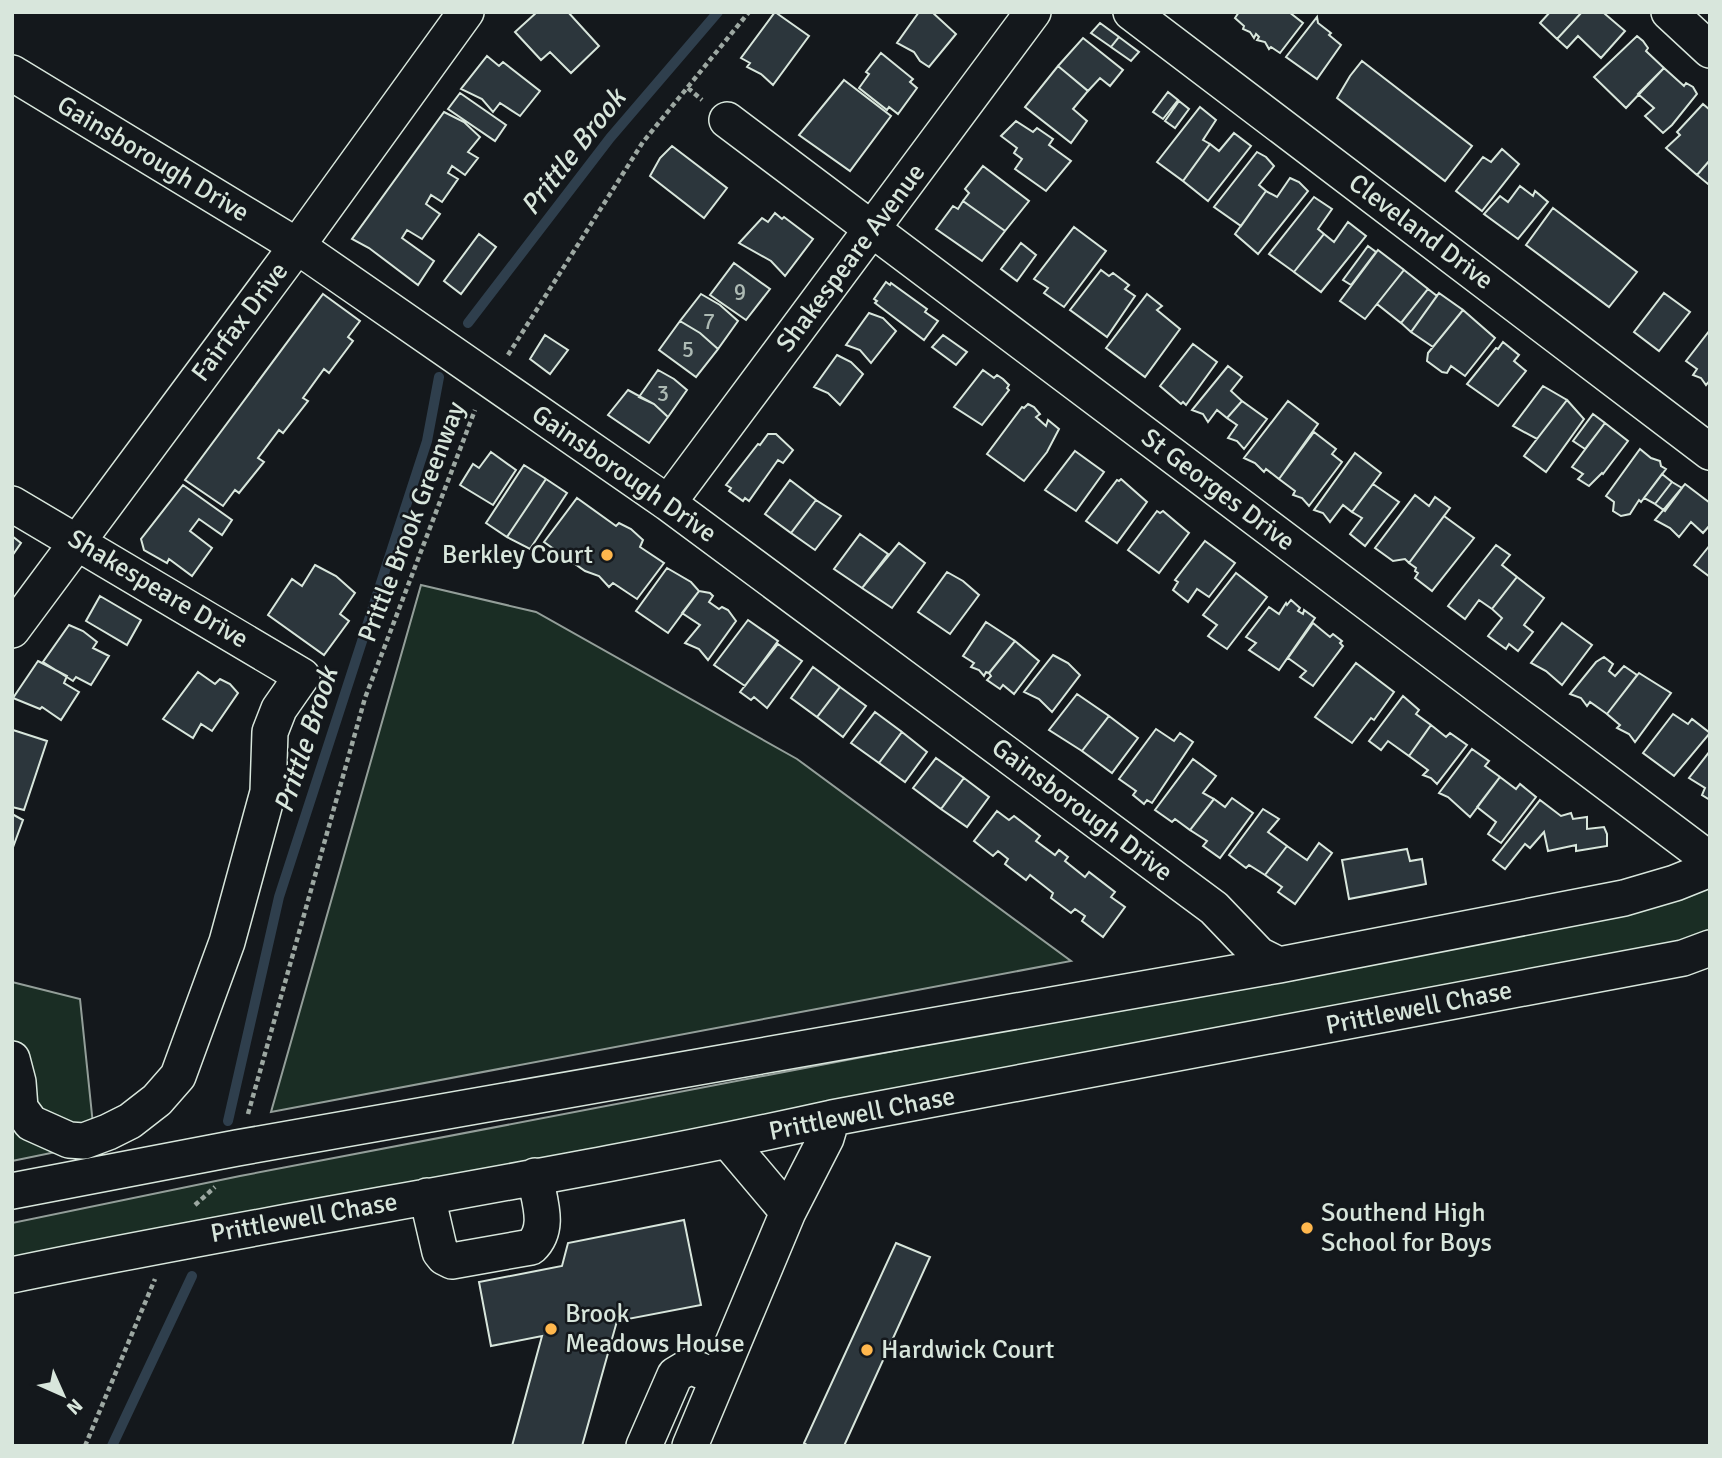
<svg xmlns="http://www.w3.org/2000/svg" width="1722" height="1458" font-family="Signika,sans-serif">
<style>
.green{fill:#1a2d24;stroke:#939e99;stroke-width:2}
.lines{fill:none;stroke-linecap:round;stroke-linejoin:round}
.stream{stroke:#2f3f4d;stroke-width:10}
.building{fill:#2c363c;stroke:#d8e6dc;stroke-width:2}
.minor-casing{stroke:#d8e6dc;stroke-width:38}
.path{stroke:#9da8a2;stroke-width:4.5;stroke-dasharray:5 3.5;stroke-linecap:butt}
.minor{stroke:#14181c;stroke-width:35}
.poi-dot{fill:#ffb74d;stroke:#14181c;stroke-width:2.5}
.labels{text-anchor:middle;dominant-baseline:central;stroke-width:5;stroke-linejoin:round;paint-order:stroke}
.number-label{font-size:23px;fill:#adbab4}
.street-label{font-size:26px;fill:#d8e6dc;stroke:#14181c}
.poi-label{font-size:26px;fill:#d8e6dc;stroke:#14181c;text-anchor:start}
.water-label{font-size:28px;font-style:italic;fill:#d8e6dc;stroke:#14181c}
</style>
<rect width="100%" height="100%" fill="#14181c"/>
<path class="green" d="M421,585L536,612L797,759L1071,961L271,1112Z
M1710,884V937L12,1263V1223L240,1176L967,1037Z
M12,982L80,999L95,1144L12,1161Z"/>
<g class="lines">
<path class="stream" d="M468,323L610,138L718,12
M228,1121L279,897L427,441L439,377
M112,1446L192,1276"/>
</g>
<path class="building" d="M537,12H568L599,46L571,73L550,52L541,60L515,32Z
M775,12L809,36L773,85L761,74L747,67L750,63L741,58Z
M919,12H932L956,34L929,67L920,61L914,52L897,43Z
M1239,12H1289L1303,23L1280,53L1271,47L1269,49L1265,42L1257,40L1259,37L1256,34L1254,38L1250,32L1243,29L1244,26L1235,18Z
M1550,12H1582L1557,39L1540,23Z
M1582,12H1607L1605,14L1625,31L1601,58L1578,36L1567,48L1557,39Z
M1317,17L1318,23L1331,33L1329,35L1341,45L1317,79L1286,57Z
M1100,23L1119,37L1111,47L1091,33Z
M1637,36L1643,41L1648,48L1646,51L1664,68L1626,108L1594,77Z
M1119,37L1139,52L1131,61L1111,47Z
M1083,38L1123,70L1110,86L1100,78L1088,91L1058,66Z
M881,53L913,79L910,82L917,88L898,114L889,107L887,110L859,88L869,74L866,72Z
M487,56L499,66L503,62L540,91L520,116L500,103L493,112L482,99L461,89Z
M1362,61L1472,146L1445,181L1337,98L1350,76Z
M1058,66L1088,91L1073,109L1087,121L1071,143L1025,107Z
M1664,68L1684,86L1686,83L1693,87L1697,94L1672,125L1663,133L1645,116L1654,108L1638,94Z
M844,80L891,116L850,171L799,135Z
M1168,92L1178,100L1163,119L1153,112Z
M460,93L506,125L495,141L448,109Z
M1179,101L1189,109L1175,128L1165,121Z
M1703,104L1710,110V160L1697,175L1666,148L1680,135L1677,132Z
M1200,107L1216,120L1203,140L1210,144L1183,181L1157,162Z
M444,112L464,122L480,137L468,152L478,158L465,175L452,166L448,173L458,179L442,202L431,195L426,204L440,214L422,239L407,230L402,238L434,261L418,285L369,248L352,239Z
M1016,121L1033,132L1037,128L1053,139L1049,145L1071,161L1046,191L1015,169L1022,159L1014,153L1017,148L1001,136Z
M1234,133L1251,146L1208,201L1183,181L1210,144L1219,151Z
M672,146L727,188L704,218L650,176L660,158Z
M1502,149L1519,164L1482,211L1456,191L1483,157L1491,162Z
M1257,152L1266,157L1274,166L1259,185L1266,191L1241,226L1214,207Z
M1710,160V182L1708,184L1697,175Z
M983,166L1029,201L1005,231L963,201L969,193L965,189Z
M1290,178L1299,182L1308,191L1258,254L1235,234L1266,191L1277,197Z
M1520,186L1533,196L1535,191L1548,202L1518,239L1484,214L1500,196L1508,202Z
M1314,197L1332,209L1318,229L1324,234L1294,272L1269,254Z
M963,201L1005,231L982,261L936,229L953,206L958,209Z
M1553,208L1637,272L1609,307L1526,245Z
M775,213L782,219L784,217L813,239L785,276L771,261L739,243L762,218L768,222Z
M1348,222L1366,236L1321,292L1294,272L1324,234L1334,242Z
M1074,227L1106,251L1064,307L1044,293L1048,288L1034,279Z
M479,234L496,247L461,294L444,281Z
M1021,243L1036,255L1017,281L1001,269Z
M1368,246L1376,252L1351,285L1343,280Z
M1378,250L1404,270L1365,319L1340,301Z
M734,263L770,289L746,320L710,295Z
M1101,270L1109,276L1113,273L1129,285L1125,289L1135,296L1107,337L1070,310Z
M1404,270L1428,289L1401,323L1377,304Z
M886,282L890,285L891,283L927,309L925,312L938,321L924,340L875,303L877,301L874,299Z
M1428,289L1437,296L1411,332L1401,323Z
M1439,293L1463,310L1433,347L1411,332Z
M1664,293L1690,312L1659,351L1634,332Z
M323,294L360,321L348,337L353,341L329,373L324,369L303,398L308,401L283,433L279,430L258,458L264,462L239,493L235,490L223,506L185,480Z
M701,294L720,305L738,321L718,349L700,333L680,321Z
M1147,294L1162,306L1157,310L1180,329L1145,377L1106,348Z
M1463,310L1495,338L1465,376L1451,366L1447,373L1442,372L1427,361L1428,353Z
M869,313L883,318L896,331L871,363L860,350L846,345Z
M680,321L700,333L718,349L696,377L659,350Z
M1710,330V380L1706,385L1701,378L1693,375L1697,369L1686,361Z
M545,335L568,350L550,374L530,359Z
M943,335L967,352L956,365L932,347Z
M1503,342L1519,355L1514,361L1526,371L1498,406L1467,384L1496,348L1498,349Z
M1193,344L1217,362L1186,405L1183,402L1181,404L1160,386Z
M837,355L851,362L863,374L840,405L828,393L814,387Z
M1228,366L1242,377L1231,391L1242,401L1227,418L1217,410L1208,422L1203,414L1192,410Z
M658,370L674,379L687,390L668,417L654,404L639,397Z
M983,370L994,378L997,375L1003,379L1009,385L1007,388L1009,390L982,425L954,407Z
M1543,386L1567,400L1537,439L1513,426Z
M628,390L654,404L668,417L649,443L608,415Z
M1567,400L1584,419L1546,472L1524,456Z
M1242,401L1267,419L1244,449L1237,441L1228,438L1237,425L1227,418Z
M1288,401L1318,424L1279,479L1266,469L1264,472L1255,463L1244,458Z
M1028,404L1034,407L1040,414L1036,417L1046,426L1048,420L1059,429L1047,452L1024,481L987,454L1022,407L1024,408Z
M1593,414L1605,423L1585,449L1573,441Z
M1605,423L1628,441L1603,474L1602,473L1589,486L1578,479L1583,474L1572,467Z
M1314,432L1336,449L1332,454L1342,462L1309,506L1302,498L1293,495L1295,491L1279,479Z
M768,434H776L793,450L783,463L778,460L749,501L745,498L743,501L729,491L731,488L726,485L758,444L760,445Z
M1640,449L1651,458L1660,461L1661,466L1666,469L1641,502L1639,500L1630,514L1621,516L1613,511L1614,502L1606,496Z
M1075,451L1104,472L1076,511L1045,490Z
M491,452L516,470L493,505L460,485L473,464L479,468Z
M1355,453L1381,473L1352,512L1343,505L1330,522L1323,513L1314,510Z
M524,465L546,479L507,537L486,523Z
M1662,474L1672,482L1655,504L1644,498Z
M546,479L567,493L530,549L507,537Z
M1121,479L1147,502L1117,543L1086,521L1117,480L1119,481Z
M790,480L816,500L791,533L765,514Z
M1672,482L1682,488L1665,511L1655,504Z
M1373,484L1399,502L1365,546L1350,534L1362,518L1352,512Z
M1685,484L1710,503V525L1703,533L1691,522L1679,537L1670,528L1655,520Z
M183,485L232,520L222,535L199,519L190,531L212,548L192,576L169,559L167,563L144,550L141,539Z
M1415,495L1429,506L1435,497L1450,508L1409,563L1405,559L1393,561L1375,548Z
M577,498L616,526L619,523L631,529L643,540L640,547L664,563L637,599L613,583L609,587L599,576L585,571L544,542Z
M816,500L841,516L815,550L791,533Z
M1157,511L1160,513L1163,511L1189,533L1159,573L1128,550Z
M1444,516L1474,538L1432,591L1415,578L1418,573L1415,571L1416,568L1409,563Z
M860,534L888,554L862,588L834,569Z
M12,536L21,543L12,556Z
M1205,541L1235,563L1209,597L1197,589L1188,602L1173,590L1178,582L1175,580Z
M899,543L925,563L892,608L862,588Z
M1496,545L1510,555L1502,565L1517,577L1492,609L1479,600L1465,619L1448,606Z
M1710,545V577L1694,565Z
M315,565L336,576L355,593L340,614L349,621L324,655L268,615L292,579L302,586Z
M667,568L691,582L699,591L668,633L636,611Z
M947,572L963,581L979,595L950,634L918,612Z
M1236,573L1267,597L1227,649L1208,636L1217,625L1203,615Z
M1517,577L1544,598L1524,625L1533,632L1518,651L1509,644L1506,649L1488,636L1502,618L1492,609Z
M699,591L710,593L713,596L709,602L719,609L722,607L728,610L736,621L708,660L699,649L685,643L700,625L682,613Z
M100,596L141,620L127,645L86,621Z
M1291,600L1300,608L1298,611L1303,614L1304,610L1315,618L1279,670L1249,650L1256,643L1246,637L1269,607L1279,614L1286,603L1287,605Z
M748,620L778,641L745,686L714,665Z
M986,622L1015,641L989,673L986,672L984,676L979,670L971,667L974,663L963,656Z
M1313,623L1330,637L1333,634L1342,641L1340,643L1343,646L1313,686L1300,677L1306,671L1288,658Z
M1562,623L1592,645L1562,685L1546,671L1531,663Z
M69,625L83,631L97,642L93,648L109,656L91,685L76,677L73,681L43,662Z
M1015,641L1039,661L1014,694L1003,685L1000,689L987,680L991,676L989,673Z
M778,644L802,661L767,708L754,697L751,700L740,692Z
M1053,655L1068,663L1080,675L1052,712L1039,699L1024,692Z
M1604,657L1613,664L1609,671L1615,676L1624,666L1637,675L1607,714L1590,702L1587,706L1581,698L1570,694L1596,662Z
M38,661L67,676L64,683L79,692L61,720L42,707L40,709L13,698Z
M1356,663L1394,692L1374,720L1371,718L1352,743L1315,717Z
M813,667L840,687L817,717L791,698Z
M198,672L215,684L220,679L230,684L238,693L212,731L201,724L193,738L163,719Z
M1639,673L1671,693L1635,742L1629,734L1617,728L1620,725L1607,714Z
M840,687L866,706L843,737L817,717Z
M1077,694L1109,716L1082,751L1049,730Z
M1403,696L1419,710L1416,714L1431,725L1409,756L1388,741L1381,750L1369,741Z
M875,712L902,732L879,763L851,743Z
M1673,714L1688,724L1692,719L1710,733L1674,776L1643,753Z
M1109,716L1138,738L1112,773L1082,751Z
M1431,725L1446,737L1450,733L1467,745L1437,784L1431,778L1423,775L1428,770L1409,756Z
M1156,729L1174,741L1180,733L1193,742L1152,803L1147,800L1144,804L1133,795L1136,791L1119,779Z
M13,730L47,741L24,810L12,807Z
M902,732L927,752L905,782L879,763Z
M1472,749L1489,761L1485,766L1500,777L1470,817L1448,797L1439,793Z
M1710,751V800L1702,795L1705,788L1689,778Z
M936,758L964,778L941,809L913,788Z
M1193,759L1216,776L1203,793L1214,799L1190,830L1175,819L1172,822L1155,810Z
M1500,777L1516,789L1520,784L1536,797L1501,843L1488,834L1496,822L1477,807Z
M964,778L989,797L967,827L941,809Z
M1232,798L1253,813L1220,858L1203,846L1207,841L1190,830L1214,799L1225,807Z
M1540,800L1561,816L1571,813L1573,819L1587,817V829L1604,827L1607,834V846L1576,851V845L1548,851L1544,832L1530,848L1525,844L1505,869L1493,860Z
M1263,809L1279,819L1268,832L1287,846L1265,875L1249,865L1246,868L1229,855Z
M997,811L1009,820L1014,816L1040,836L1036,841L1055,855L1059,850L1068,857L1065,861L1085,877L1089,872L1115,892L1111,897L1125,907L1103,937L1082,921L1085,916L1075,909L1071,913L1051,898L1053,893L1030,875L1026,880L1005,864L1008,859L998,851L993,856L974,841Z
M12,814L23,820L12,850Z
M1319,843L1332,853L1295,904L1278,892L1282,887L1265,875L1287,846L1307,860Z
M1407,849L1410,861L1422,859L1426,884L1349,899L1342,860Z
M684,1220L701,1305L617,1321L582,1446H512L542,1336L491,1346L479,1282L562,1266L568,1243Z
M896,1243L930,1257L844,1446H809L804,1443Z"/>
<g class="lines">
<g class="minor-casing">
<path id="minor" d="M1131,12L1710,452
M1669,12L1710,50
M12,73L297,246L668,503L1214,908L1259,955L1279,965
M727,120L1710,860
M668,503L1033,12
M12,504L302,676L279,709L270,732L268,792L227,942L178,1076L157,1100L130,1121L108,1132L84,1141L69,1140L31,1123L20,1108L18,1082L12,1059
M12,630L297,246L466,12
M728,1141L788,1212
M12,1191L237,1148L1279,965L1624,898L1675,883L1710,869
M427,1196L440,1252L444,1257L452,1261L531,1247C551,1228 539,1201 535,1176
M12,1275C285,1218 561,1178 832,1118L1683,958L1710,948
M644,1446L675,1375L690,1366L718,1378
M690,1446L788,1212L826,1138L832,1118"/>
</g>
<path class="path" d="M688,88L702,100
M508,355L643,142L749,12
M248,1114L365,698L475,410
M195,1205L215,1187
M85,1446L155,1279"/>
<use href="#minor" class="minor"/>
</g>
<g class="poi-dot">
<circle cx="607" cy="555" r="7"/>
<circle cx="1307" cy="1228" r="7"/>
<circle cx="551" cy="1329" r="7"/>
<circle cx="867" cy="1350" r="7"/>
</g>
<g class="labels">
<g class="number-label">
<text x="740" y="292">9</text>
<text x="709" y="321">7</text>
<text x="688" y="349">5</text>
<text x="663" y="393">3</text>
</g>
<g class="street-label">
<text transform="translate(153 159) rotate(31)">Gainsborough Drive</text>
<text transform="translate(1421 232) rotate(37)">Cleveland Drive</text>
<text transform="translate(851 258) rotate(-53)">Shakespeare Avenue</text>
<text transform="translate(240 322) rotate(-53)">Fairfax Drive</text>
<text transform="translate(624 474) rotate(35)">Gainsborough Drive</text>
<text transform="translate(1218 490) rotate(37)">St Georges Drive</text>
<text transform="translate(412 522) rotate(-69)">Prittle Brook Greenway</text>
<text transform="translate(158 589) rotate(31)">Shakespeare Drive</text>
<text transform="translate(1082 810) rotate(37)">Gainsborough Drive</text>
<text transform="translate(1419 1008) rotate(-11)">Prittlewell Chase</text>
<text transform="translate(862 1114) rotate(-11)">Prittlewell Chase</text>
<text transform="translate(304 1218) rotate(-10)">Prittlewell Chase</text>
</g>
<g class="poi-label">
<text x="593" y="555" text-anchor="end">Berkley Court</text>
<text x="1321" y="1213">Southend High<tspan x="1321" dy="30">School for Boys</tspan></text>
<text x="565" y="1314">Brook<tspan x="565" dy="30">Meadows House</tspan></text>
<text x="881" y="1350">Hardwick Court</text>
</g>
<g class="water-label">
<text transform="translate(573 152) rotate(-52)">Prittle Brook</text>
<text transform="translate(306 740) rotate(-72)">Prittle Brook</text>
</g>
</g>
<rect width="1722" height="1458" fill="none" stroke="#d8e6dc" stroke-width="28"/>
<g transform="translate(63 1395) rotate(135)" stroke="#14181c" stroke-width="5" paint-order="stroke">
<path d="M0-5L12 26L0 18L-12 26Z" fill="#d8e6dc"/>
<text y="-10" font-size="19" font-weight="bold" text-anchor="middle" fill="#d8e6dc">N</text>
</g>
</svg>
